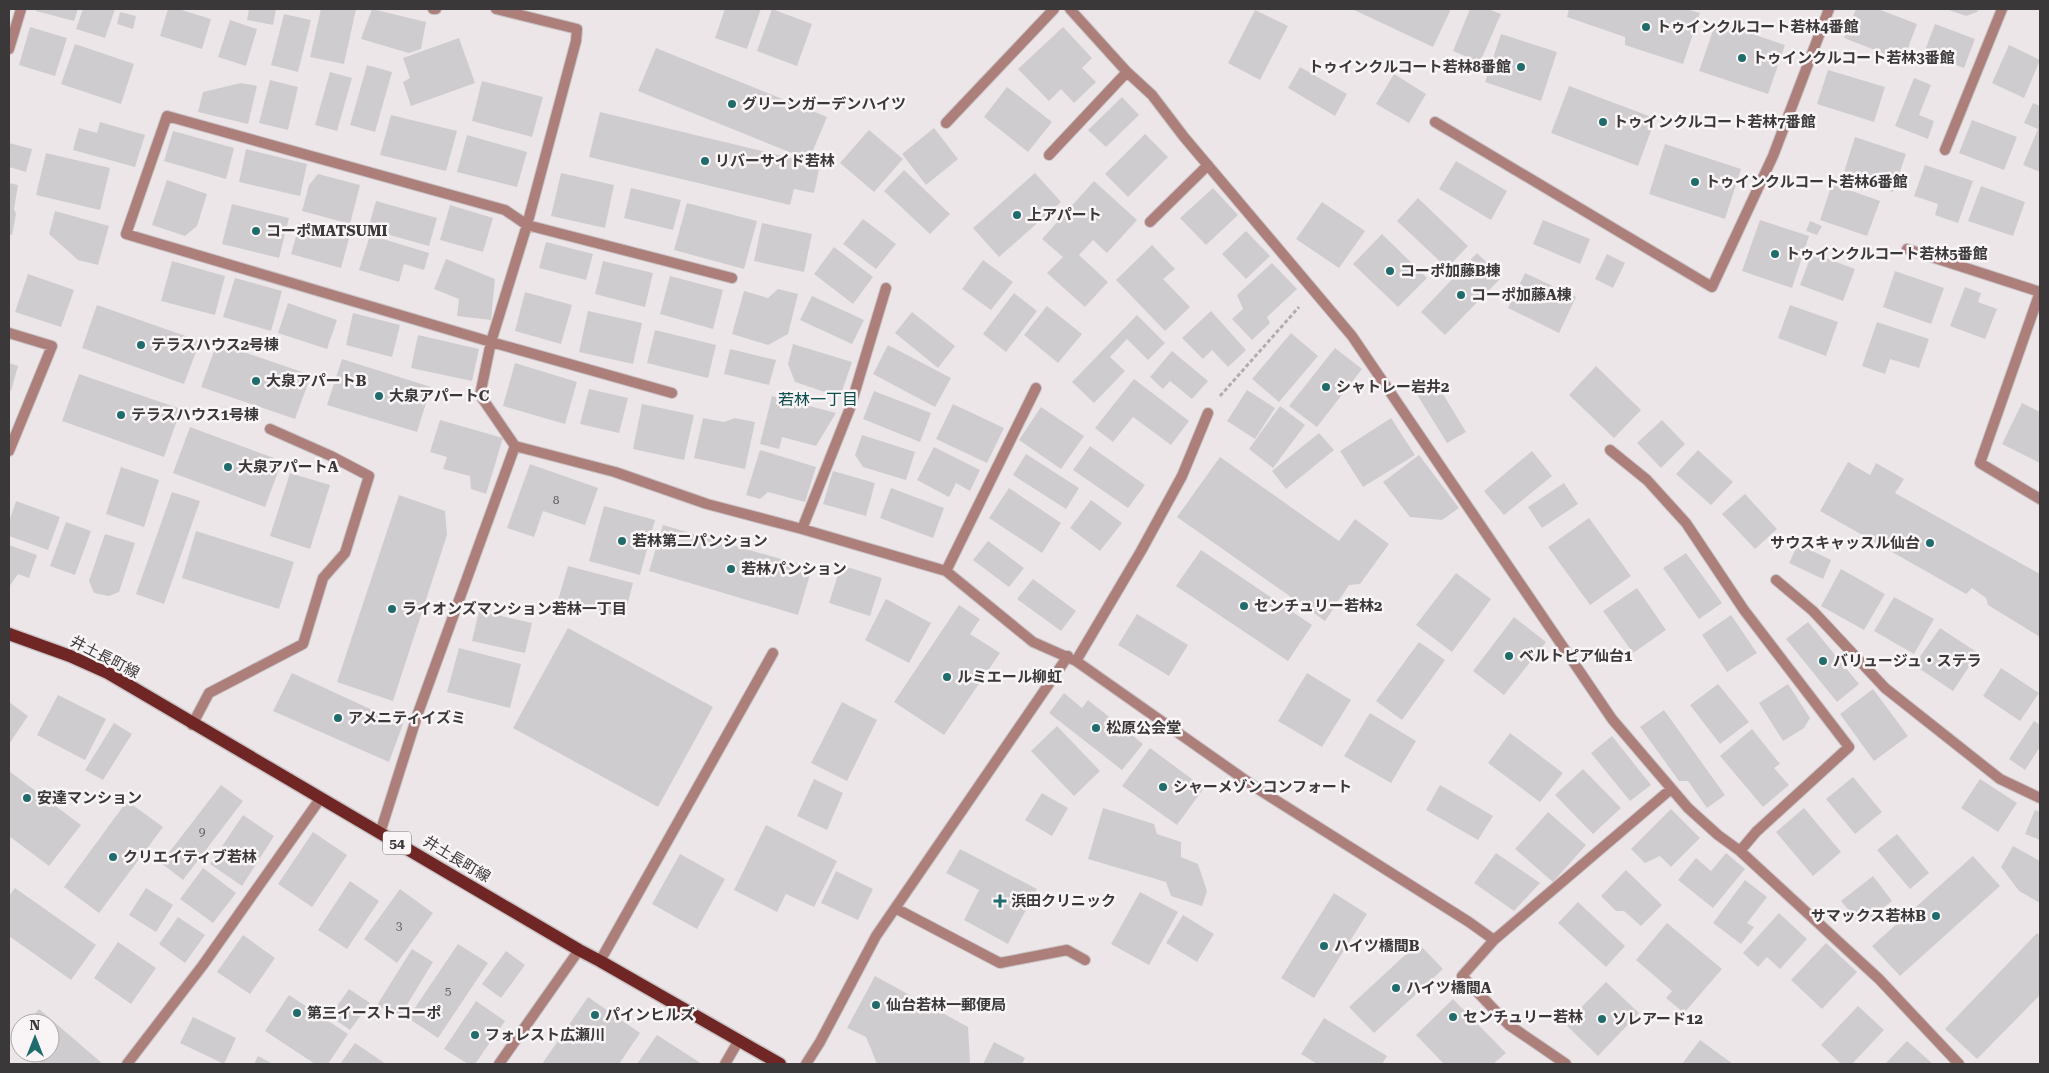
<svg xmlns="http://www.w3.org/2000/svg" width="2049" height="1073" font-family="'Roboto Serif','Noto Sans JP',serif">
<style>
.building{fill:#cfccd0}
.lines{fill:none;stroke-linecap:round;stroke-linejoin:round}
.street-casing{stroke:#c8c3c5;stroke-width:12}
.primary-casing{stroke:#c8c3c5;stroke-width:15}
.path{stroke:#b1acae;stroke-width:3;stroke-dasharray:4 2.5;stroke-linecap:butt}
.street{stroke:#ac7f7b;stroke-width:10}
.primary{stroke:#702625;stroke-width:12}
.poi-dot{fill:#206c6c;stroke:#f9f4f6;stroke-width:2}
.labels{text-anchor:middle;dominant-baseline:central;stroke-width:5;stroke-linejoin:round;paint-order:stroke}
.number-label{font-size:12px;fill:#5f5d5f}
.shield{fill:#f9f4f6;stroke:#737072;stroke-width:1}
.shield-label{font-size:14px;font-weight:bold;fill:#3a3839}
.poi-label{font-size:15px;font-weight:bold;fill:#3a3839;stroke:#f9f4f6;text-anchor:start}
.street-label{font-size:15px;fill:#3a3839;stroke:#f9f4f6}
.neighbourhood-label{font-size:16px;fill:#0d4c4c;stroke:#f9f4f6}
</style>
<rect width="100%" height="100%" fill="#ece6e8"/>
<path class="building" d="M36,9H78L74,21L36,11Z
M83,9H115L105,38L76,29Z
M168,9H178L211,19L202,49L160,36Z
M249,9H276L273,25L247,20Z
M321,9H356L344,64L310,57Z
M372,9L426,22L421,49L409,53L361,39Z
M725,9H761L747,49L715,38Z
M772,9L812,24L797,66L757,51Z
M1352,9H1451L1433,47Z
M1470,9H1488L1501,14L1480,62L1453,51Z
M1569,9H1686L1700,13L1683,64L1625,45V37L1567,17Z
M1856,9H1878L1917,24L1903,61L1844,38Z
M1946,9H1979L1977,12L1966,16Z
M1255,10L1288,26L1260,80L1228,63Z
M120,12L136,16L133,29L117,24Z
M284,14L311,20L298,72L271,65Z
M230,20L257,29L246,66L218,57Z
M1716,22L1785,45L1768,94L1699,71Z
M1935,24L1975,39L1964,68L1924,53Z
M30,27L67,38L55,76L19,65Z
M1063,27L1092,58L1082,68L1096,82L1074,103L1061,89L1049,101L1018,69Z
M1501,34L1557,52L1541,101L1485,82Z
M459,38L475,83L411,106L403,82L410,78L403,58Z
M75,44L134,64L121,104L61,84Z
M2009,45L2040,60L2024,98L1992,83Z
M656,48L827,117L809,160L638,91Z
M367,65L392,72L375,132L350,125Z
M1300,67L1347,94L1335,116L1288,88Z
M1828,70L1885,87L1874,122L1817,104Z
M330,72L352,78L337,131L315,125Z
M1394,74L1426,94L1409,123L1376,104Z
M1914,78L1931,85L1919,115L1934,121L1928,139L1895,126Z
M270,80L298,87L288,130L259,123Z
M482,81L543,97L532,137L472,121Z
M241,83L257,86L248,124L198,112L203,92Z
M1569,86L1649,116L1652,128L1638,166L1551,133Z
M1007,87L1052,122L1028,152L984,117Z
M1122,97L1139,115L1106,147L1088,130Z
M2033,103L2040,106V172L2023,165L2038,129L2024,123Z
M600,112L820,165L814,193L794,189L790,205L589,157Z
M391,115L457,131L446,171L380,155Z
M1972,120L2017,137L2004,170L1959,153Z
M100,122L145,135L135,167L73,150L79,128L97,133Z
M934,128L958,159L926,185L902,154Z
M869,130L903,159L874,192L840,163Z
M173,131L234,148L226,179L164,161Z
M1145,134L1168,157L1128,197L1105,174Z
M467,135L527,152L517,187L457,172Z
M1855,137L1906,154L1893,192L1843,175Z
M9,143L32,149L26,172L9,167Z
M1665,144L1741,169L1725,219L1649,194Z
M246,149L307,164L300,196L239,182Z
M46,153L110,168L100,210L36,195Z
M1456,161L1507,191L1491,220L1439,189Z
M1925,165L1973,181L1958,223L1935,215L1938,204L1914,196Z
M904,170L950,214L930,234L884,191Z
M561,173L614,185L605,228L551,216Z
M1035,173L1061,202L999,257L973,228Z
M318,174L360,185L350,224L302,211L309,185Z
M167,180L207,194L197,226L185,236L152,225Z
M1094,181L1137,220L1107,253L1093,240L1079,255L1108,282L1085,307L1047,273L1063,257L1042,239Z
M9,183L18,185L14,209L16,214L12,235H9Z
M1832,184L1880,201L1867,236L1820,220Z
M1981,186L2025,202L2013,236L1968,221Z
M631,188L681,200L673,230L624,218Z
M1213,188L1238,215L1206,245L1180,218Z
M1418,198L1468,246L1447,268L1397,221Z
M376,201L437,218L429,246L368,229Z
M1322,202L1365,231L1339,268L1296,239Z
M687,203L757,221L744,269L674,250Z
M232,204L289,218L279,258L222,244Z
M450,205L493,218L483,252L440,240Z
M55,211L109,226L98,265L78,260L49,234Z
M863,219L896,244L876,269L843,244Z
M1543,220L1590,239L1580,264L1533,244Z
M1760,220L1809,236L1792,288L1742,271Z
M1810,221L1822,226L1817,235L1806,231Z
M300,222L350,235L341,268L291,254Z
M762,223L812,234L804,272L754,261Z
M1246,231L1270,256L1246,279L1222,254Z
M1382,234L1427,278L1398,307L1353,264Z
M370,235L429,253L424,270L404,264L399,282L359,270Z
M546,242L593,254L586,280L539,268Z
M1152,245L1175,269L1163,279L1190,307L1165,331L1116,280Z
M834,247L873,277L853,304L814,274Z
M1477,253L1502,277L1445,335L1421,312Z
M1812,253L1855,269L1843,301L1800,285Z
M1607,254L1625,263L1613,288L1595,279Z
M446,259L495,279L491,320L457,316L459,299L434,289Z
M983,260L1013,282L991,310L962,289Z
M172,261L225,276L215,315L161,301Z
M603,261L653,273L645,307L595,294Z
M1272,263L1297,289L1267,317L1270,323L1252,340L1232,319L1243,309L1237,295Z
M1895,271L1944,288L1931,324L1883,307Z
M1525,273L1576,297L1559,333L1508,308Z
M28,274L74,290L61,327L15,312Z
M670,276L723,290L713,329L660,314Z
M235,278L282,291L271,331L223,317Z
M1965,287L1981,293L1978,302L1997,309L1985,339L1950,326Z
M778,289L798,294L788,334L768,345L732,334L744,291L768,298Z
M525,292L572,305L561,344L515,331Z
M1014,293L1037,311L1006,352L983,334Z
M812,296L864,320L852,344L800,320Z
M288,303L337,320L327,349L278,333Z
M97,305L200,341L184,384L82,348Z
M1790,305L1838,322L1826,356L1778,338Z
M1047,306L1082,334L1058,363L1024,335Z
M588,311L642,323L633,364L579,352Z
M1211,311L1246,350L1228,367L1212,350L1203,359L1182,338Z
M912,312L955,346L938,368L895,333Z
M353,313L400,325L392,357L346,345Z
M1137,315L1165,343L1148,360L1127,339L1110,357L1125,371L1094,403L1072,382Z
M1877,322L1929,339L1919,368L1890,359L1885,374L1862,366Z
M655,330L716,345L708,378L647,363Z
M1291,333L1318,356L1279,402L1252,379Z
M418,335L479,349L472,381L411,368Z
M217,343L311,375L295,419L201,387Z
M793,344L852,362L840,397L795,382L788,364Z
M888,345L951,378L935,407L873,374Z
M1335,348L1362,369L1317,427L1289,406Z
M730,349L776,360L769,385L724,374Z
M1172,351L1208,381L1192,399L1170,381L1163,389L1150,377Z
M342,359L431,387L417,432L327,405Z
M9,363L18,366L11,391L9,390Z
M515,363L577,382L565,424L503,406Z
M1596,366L1641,410L1614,438L1569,395Z
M79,374L181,409L164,457L62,421Z
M1134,379L1189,421L1171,445L1133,417L1113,442L1095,428Z
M1435,381L1466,432L1447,443L1416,393Z
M589,389L628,398L619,433L580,424Z
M1247,390L1275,408L1255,439L1227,421Z
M874,391L931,413L920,442L863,419Z
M772,396L836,413L816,446L782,437L779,449L760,444Z
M2022,403L2040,412V463L2002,444Z
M642,404L694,415L684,460L633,449Z
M953,404L1004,428L987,463L936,439Z
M1280,406L1305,425L1273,468L1249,449Z
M1041,407L1084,436L1061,469L1019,440Z
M703,418L724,422L735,418L755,422L745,469L694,458Z
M1391,418L1415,455L1363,487L1340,451Z
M440,420L503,438L486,494L471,489L470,476L443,469L447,457L430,452Z
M1662,420L1685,444L1661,468L1637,443Z
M190,427L282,461L265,507L173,473Z
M1319,433L1334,450L1286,489L1272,471Z
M862,435L915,452L906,480L863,467L855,455Z
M1090,446L1145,485L1128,508L1073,470Z
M934,447L980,470L970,491L956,483L949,497L917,480Z
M760,450L816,467L805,502L768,492L760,499L746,495Z
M1698,450L1733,482L1711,505L1676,474Z
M1532,451L1552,476L1504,515L1484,491Z
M1026,454L1079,488L1066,509L1013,475Z
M1419,455L1459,508L1442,520L1410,517L1383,482Z
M1220,457L1339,541L1355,519L1389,544L1360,584L1349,585L1325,621L1177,517Z
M1848,462L1870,475L1876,463L1904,479L1895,493L2040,574V637L1988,605L1986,598L1972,588L1966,594L1820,511Z
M530,464L598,488L585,525L543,511L534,537L507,528Z
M121,467L159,480L144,527L106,514Z
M833,471L875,483L866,516L823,504Z
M290,473L330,485L310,549L270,536Z
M1564,483L1578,504L1542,528L1528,507Z
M891,488L944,508L933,538L880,518Z
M1009,488L1061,523L1042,553L989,518Z
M172,492L200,501L164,604L136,594Z
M1745,494L1777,529L1755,549L1722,514Z
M399,495L445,511L447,535L393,701L337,682Z
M1091,500L1122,523L1100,551L1070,528Z
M16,501L60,517L48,550L9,536V522Z
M604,506L655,520L640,575L589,561Z
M1589,518L1631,576L1590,605L1548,547Z
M66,522L91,531L75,575L50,566Z
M663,525L812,568L798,615L649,571Z
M196,531L294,562L279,609L182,578Z
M105,534L135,543L119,592L109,596L94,593L89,581Z
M988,541L1024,568L1009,587L973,560Z
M1798,544L1831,560L1823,579L1789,563Z
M9,545L37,555L29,578L18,574L9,587Z
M1201,550L1312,625L1288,661L1176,586Z
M1686,553L1722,603L1699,619L1663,568Z
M841,565L882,578L870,616L829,603Z
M568,566L633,583L624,618L558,600Z
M1841,569L1885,594L1864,630L1821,606Z
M1456,573L1491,599L1452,652L1416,625Z
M1033,579L1076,611L1061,631L1017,599Z
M1637,588L1666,630L1633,653L1603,611Z
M1894,597L1934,619L1914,654L1874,631Z
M886,599L931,623L909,663L865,640Z
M959,605L980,619L970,634L1000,653L944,735L894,702Z
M479,611L532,623L525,653L472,641Z
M1137,614L1188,645L1169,676L1118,645Z
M1731,615L1757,653L1727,672L1702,635Z
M1514,617L1546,642L1504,695L1473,671Z
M1808,622L1859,684L1837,702L1786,639Z
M568,628L713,707L658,807L513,728Z
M1940,628L1978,653L1953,691L1914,665Z
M1419,642L1445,660L1402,720L1376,701Z
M459,648L521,664L510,708L447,692Z
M2001,668L2039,693L2020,721L1983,696Z
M292,673L403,724L389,762L273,711Z
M1307,673L1351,700L1322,747L1278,721Z
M1718,684L1749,722L1720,744L1690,705Z
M1788,684L1810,718L1804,728L1783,741L1759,703Z
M1873,689L1908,736L1874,761L1840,714Z
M1064,693L1082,708L1088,700L1143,744L1122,770L1049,713Z
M58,695L106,719L85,760L37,735Z
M9,702L28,716L9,744Z
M842,702L877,720L847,781L811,763Z
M1664,710L1725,795L1707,808L1688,781H1679L1640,727Z
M1370,713L1416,741L1391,783L1344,756Z
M2034,721L2040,725V747L2025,770L2009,759Z
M114,723L132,734L103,780L85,770Z
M1057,726L1100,771L1074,796L1031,751Z
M1752,729L1780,764L1774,768L1789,785L1763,807L1720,756Z
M1510,733L1563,773L1540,802L1488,763Z
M1612,736L1651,785L1630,801L1591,753Z
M1150,748L1204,788L1177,825L1122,786Z
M1583,769L1621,808L1593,834L1555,795Z
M9,771L81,825L49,866L9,836Z
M1853,777L1882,812L1855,834L1826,799Z
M814,779L843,793L827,830L797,816Z
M1980,779L2017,803L1998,832L1961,808Z
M221,785L243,801L183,880L161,863Z
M1440,785L1493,816L1478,840L1426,810Z
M1042,793L1068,808L1052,836L1025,820Z
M127,801L163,827L99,913L64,887Z
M1103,808L1154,824L1157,834L1181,842V857L1198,864L1207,891L1202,906L1171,896L1166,882L1088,859Z
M1804,808L1841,852L1813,876L1776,832Z
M1671,809L1700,838L1671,867L1660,856L1645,863L1631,849Z
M2035,810L2040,812V840L2025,834Z
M1548,812L1586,845L1553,882L1515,849Z
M243,815L274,836L242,886L210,864Z
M766,825L837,861L814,907L786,894L777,912L734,890Z
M313,832L347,855L312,907L278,884Z
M1897,834L1929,873L1910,889L1877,850Z
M2013,846L2040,861V903L2019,891L2001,867Z
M960,849L1037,889L1008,944L964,920L979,890L946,873Z
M1496,853L1540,883L1514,911L1474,883Z
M1726,853L1745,869L1713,908L1678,880L1696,858L1711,871Z
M680,854L725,879L697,929L652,904Z
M1973,856L2000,886L1900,976L1872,946Z
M203,868L236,893L213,923L180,899Z
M1626,870L1662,905L1641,926L1624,911H1616L1601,896Z
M836,871L873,889L858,920L821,903Z
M1873,876L1892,901L1861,925L1841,901Z
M1745,880L1767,897L1747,923L1754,927L1741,944L1713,923Z
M350,881L379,901L347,949L318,930Z
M15,888L96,945L71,980L9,936V896Z
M146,888L173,905L156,932L129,915Z
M400,889L433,913L397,963L364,939Z
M1140,892L1178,912L1149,965L1111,944Z
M1334,893L1367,914L1314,998L1281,978Z
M1578,902L1625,946L1606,967L1558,923Z
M1779,913L1807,939L1780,969L1767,957L1758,967L1743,953Z
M1183,915L1214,934L1197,962L1166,943Z
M178,917L205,935L185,963L159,944Z
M1667,923L1722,969L1684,1013L1666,998L1672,991L1636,960Z
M2037,933L2040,936V995L1977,1059L1945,1029Z
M243,935L275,958L250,994L217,972Z
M118,942L156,968L131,1004L94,978Z
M1418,943L1443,969L1374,1033L1349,1007Z
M1826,943L1857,972L1822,1009L1791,980Z
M458,944L488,963L438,1038L408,1018Z
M412,949L433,962L399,1018L377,1005Z
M506,951L525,965L501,998L482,984Z
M875,976L968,1027L970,1061L969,1064H877L866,1037L847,1028Z
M1606,982L1639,1013L1598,1056L1565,1024Z
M349,989L370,1003L350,1030L330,1016Z
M289,995L348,1034L328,1064H315L265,1031Z
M588,997L640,1033L619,1064H542Z
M1453,999L1506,1053L1493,1064H1444L1416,1035Z
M476,1001L505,1021L475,1064H468L444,1049Z
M1858,1006L1884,1030L1852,1064H1841L1821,1045Z
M39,1009L103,1064H42L29,1053H50V1023H27Z
M193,1017L236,1038L224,1064L180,1043Z
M1324,1018L1387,1056L1382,1064H1317L1301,1054Z
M20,1032V1045L13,1040Z
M657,1035L702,1064H637Z
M1700,1040L1733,1064H1682Z
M1907,1041L1933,1064H1885Z
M994,1042L1025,1058L1022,1064H983Z
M355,1043L386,1064H340Z
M258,1056L273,1064H254Z"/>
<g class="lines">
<g class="street-casing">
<path id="street" d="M433,9H436
M1070,9L1127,72L1152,95L1184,137L1352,336L1612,719L1688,808L1718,835L1740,851L1879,979L1959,1064
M9,49L21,9
M1435,122L1712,287L1773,156L1829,9
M946,123L1054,9
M1945,150L2002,9
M1049,155L1127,72
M1150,222L1208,165
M1907,249L2040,292
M2040,292L1980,463L2040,499
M9,333L52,346L9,451
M672,393L491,342L126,234L167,116L505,210L527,225L732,278
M515,446L615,472L707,504L802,529L946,571L1033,642L1076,661L1258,789L1469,922L1494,940
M1610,450L1647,480L1686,523L1744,610L1849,747L1756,832L1740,851
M802,529L850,408L886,288
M946,571L1036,388
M1776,580L1813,611L1885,688L2000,779L2040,798
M1076,661L1141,551L1182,476L1208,413
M192,725L209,693L303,644L323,578L345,553L369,476L331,456L270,429
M380,833L418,713L515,446L480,395L491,342L527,225L576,41L577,29L496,9
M895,908L1000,963L1067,950L1085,960
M600,961L773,653
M127,1064L203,965L320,799
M499,1064L579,950
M725,1064L739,1040
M806,1064L820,1042L876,936L1068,656
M1566,1064L1509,1025L1462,976L1494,940L1671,789"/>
</g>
<g class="primary-casing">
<path id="primary" d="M9,634L70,656L108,673L579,950L600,961L780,1064"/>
</g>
<path class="path" d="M1220,396L1299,307"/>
<use href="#street" class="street"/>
<use href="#primary" class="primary"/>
</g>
<g class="poi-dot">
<circle cx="1646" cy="27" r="5"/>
<circle cx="1742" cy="58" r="5"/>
<circle cx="1521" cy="67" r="5"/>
<circle cx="732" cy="104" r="5"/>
<circle cx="1603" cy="122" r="5"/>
<circle cx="705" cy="161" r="5"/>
<circle cx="1695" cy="182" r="5"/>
<circle cx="1017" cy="215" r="5"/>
<circle cx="256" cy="231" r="5"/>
<circle cx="1775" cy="254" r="5"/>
<circle cx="1390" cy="271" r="5"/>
<circle cx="1461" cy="295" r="5"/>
<circle cx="141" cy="345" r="5"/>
<circle cx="256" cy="381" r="5"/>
<circle cx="1326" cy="387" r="5"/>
<circle cx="379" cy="396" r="5"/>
<circle cx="121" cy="415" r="5"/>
<circle cx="228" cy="467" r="5"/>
<circle cx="622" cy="541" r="5"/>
<circle cx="1930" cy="543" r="5"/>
<circle cx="731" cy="569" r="5"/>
<circle cx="1244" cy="606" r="5"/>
<circle cx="392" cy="609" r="5"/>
<circle cx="1509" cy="656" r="5"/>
<circle cx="1823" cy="661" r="5"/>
<circle cx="947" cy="677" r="5"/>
<circle cx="338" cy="718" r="5"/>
<circle cx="1096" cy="728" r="5"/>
<circle cx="1163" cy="787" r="5"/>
<circle cx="27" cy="798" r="5"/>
<circle cx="113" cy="857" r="5"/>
<path d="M997.5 893.5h5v5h5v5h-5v5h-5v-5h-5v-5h5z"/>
<circle cx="1936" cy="916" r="5"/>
<circle cx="1324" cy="946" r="5"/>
<circle cx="1396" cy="988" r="5"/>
<circle cx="876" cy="1005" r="5"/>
<circle cx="297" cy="1013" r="5"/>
<circle cx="595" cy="1015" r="5"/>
<circle cx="1453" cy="1017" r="5"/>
<circle cx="1602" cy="1019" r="5"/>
<circle cx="475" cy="1035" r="5"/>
</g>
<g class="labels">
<g class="number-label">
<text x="556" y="500">8</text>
<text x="202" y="832">9</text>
<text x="399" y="926">3</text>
<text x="448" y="991">5</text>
</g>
<rect class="shield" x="383" y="831.5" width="28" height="23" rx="4"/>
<g class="shield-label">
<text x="397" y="843">54</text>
</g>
<g class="poi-label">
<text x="1656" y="27">トゥインクルコート若林4番館</text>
<text x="1752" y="58">トゥインクルコート若林3番館</text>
<text x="1511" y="67" text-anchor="end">トゥインクルコート若林8番館</text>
<text x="742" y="104">グリーンガーデンハイツ</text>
<text x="1613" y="122">トゥインクルコート若林7番館</text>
<text x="715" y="161">リバーサイド若林</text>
<text x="1705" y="182">トゥインクルコート若林6番館</text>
<text x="1027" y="215">上アパート</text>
<text x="266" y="231">コーポMATSUMI</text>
<text x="1785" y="254">トゥインクルコート若林5番館</text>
<text x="1400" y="271">コーポ加藤B棟</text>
<text x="1471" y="295">コーポ加藤A棟</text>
<text x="151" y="345">テラスハウス2号棟</text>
<text x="266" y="381">大泉アパートB</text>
<text x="1336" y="387">シャトレー岩井2</text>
<text x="389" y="396">大泉アパートC</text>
<text x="131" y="415">テラスハウス1号棟</text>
<text x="238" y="467">大泉アパートA</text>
<text x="632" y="541">若林第二パンション</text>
<text x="1920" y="543" text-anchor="end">サウスキャッスル仙台</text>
<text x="741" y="569">若林パンション</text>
<text x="1254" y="606">センチュリー若林2</text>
<text x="402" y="609">ライオンズマンション若林一丁目</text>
<text x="1519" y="656">ベルトピア仙台1</text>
<text x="1833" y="661">バリュージュ・ステラ</text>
<text x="957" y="677">ルミエール柳虹</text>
<text x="348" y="718">アメニティイズミ</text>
<text x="1106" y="728">松原公会堂</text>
<text x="1173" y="787">シャーメゾンコンフォート</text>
<text x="37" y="798">安達マンション</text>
<text x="123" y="857">クリエイティブ若林</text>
<text x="1011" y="901">浜田クリニック</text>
<text x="1926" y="916" text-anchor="end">サマックス若林B</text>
<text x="1334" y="946">ハイツ橋間B</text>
<text x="1406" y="988">ハイツ橋間A</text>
<text x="886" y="1005">仙台若林一郵便局</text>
<text x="307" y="1013">第三イーストコーポ</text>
<text x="605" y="1015">パインヒルズ</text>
<text x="1463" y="1017">センチュリー若林</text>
<text x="1612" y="1019">ソレアード12</text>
<text x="485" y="1035">フォレスト広瀬川</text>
</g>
<g class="street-label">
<text transform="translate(105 657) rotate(27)">井土長町線</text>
<text transform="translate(457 859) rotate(31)">井土長町線</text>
</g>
<g class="neighbourhood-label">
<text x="818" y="399">若林一丁目</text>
</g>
</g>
<rect width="2049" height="1073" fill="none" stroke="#3a3839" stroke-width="20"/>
<g transform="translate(35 1038)"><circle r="24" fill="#f9f4f6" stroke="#ada9aa"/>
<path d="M0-4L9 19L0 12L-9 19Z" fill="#206c6c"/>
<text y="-8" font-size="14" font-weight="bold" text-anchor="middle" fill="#3a3839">N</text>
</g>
</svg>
